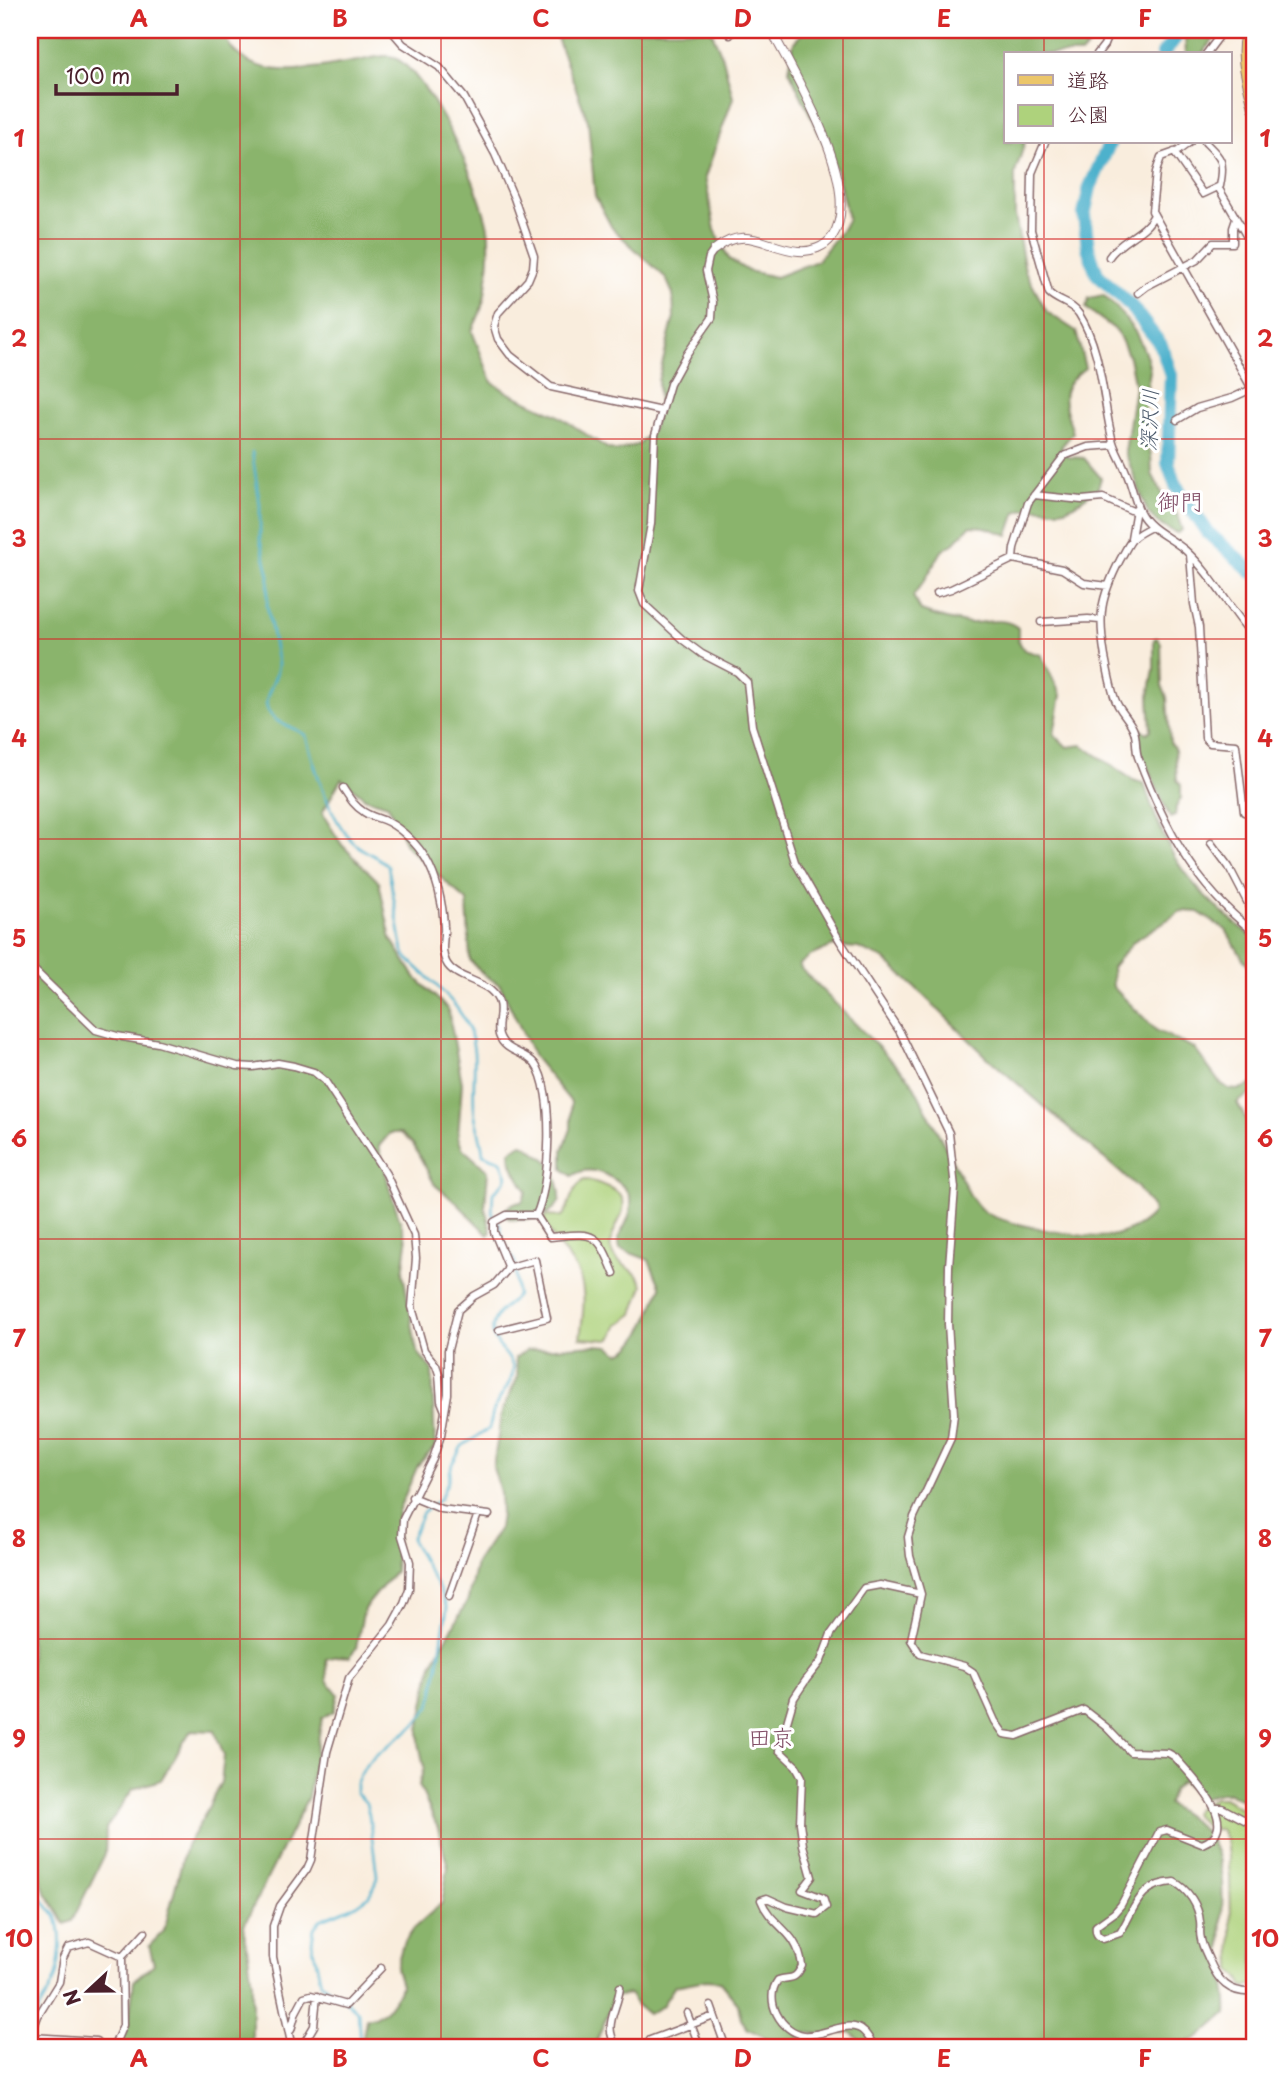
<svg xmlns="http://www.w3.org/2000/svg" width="1284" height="2078" font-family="'Playpen Sans','Klee One',sans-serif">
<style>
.green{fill:#aed27c;stroke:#7c7854;stroke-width:2}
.forest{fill:#8ab46c;stroke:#6a6a4c;stroke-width:2;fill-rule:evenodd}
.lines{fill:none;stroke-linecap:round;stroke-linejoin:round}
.stream{stroke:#4db1cc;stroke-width:2.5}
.river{stroke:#4db1cc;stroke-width:14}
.minor-casing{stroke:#876769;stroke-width:9}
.tertiary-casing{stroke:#876769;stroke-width:10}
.primary-casing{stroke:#876769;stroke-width:12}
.minor{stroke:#fff;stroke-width:6}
.tertiary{stroke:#fff;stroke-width:8}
.primary{stroke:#ecc669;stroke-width:10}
.grid{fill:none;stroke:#d62828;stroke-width:2;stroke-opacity:0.55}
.labels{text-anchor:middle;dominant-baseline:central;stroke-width:6;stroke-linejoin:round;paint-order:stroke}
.water-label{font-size:21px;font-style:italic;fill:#4b596b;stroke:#fff}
.quarter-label{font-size:23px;fill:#804c65;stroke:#fff}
.neatline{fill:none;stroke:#d62828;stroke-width:2.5}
.grid-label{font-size:23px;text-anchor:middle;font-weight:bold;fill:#d62828}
</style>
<rect width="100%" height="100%" fill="#fff"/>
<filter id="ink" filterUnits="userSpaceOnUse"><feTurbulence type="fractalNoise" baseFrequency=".0143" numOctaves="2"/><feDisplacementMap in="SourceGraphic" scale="14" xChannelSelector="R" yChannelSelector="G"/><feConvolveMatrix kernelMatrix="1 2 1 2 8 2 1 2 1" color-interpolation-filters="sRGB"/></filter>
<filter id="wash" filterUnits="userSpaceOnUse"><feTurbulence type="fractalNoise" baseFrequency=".00686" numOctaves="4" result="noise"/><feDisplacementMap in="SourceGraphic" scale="28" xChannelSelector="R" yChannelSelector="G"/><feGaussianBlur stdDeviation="1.57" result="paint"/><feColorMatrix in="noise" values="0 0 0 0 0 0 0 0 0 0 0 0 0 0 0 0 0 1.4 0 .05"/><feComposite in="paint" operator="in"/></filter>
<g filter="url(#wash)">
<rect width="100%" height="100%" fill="#f9eddd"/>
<path class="green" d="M584,1180C594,1180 602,1185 610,1188C643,1203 605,1230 611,1250C616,1267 635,1265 643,1285L633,1314L618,1325L611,1339L608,1340L580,1338C583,1313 589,1286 573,1264C561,1247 552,1239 543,1219L546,1216C550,1216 560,1218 563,1215C570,1209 569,1190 584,1180Z
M1214,1798H1223L1254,1815V1985L1244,1987L1239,1977L1232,1971L1230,1876L1226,1839L1221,1830L1209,1829L1193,1813L1196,1809Z"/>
<path class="forest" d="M30,30H220C225,37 229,46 235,52C268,83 318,66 358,61C367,59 380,55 389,56C425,61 489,203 489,238C490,253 487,293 482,306C480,315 475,323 472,331L492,382L509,393L557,415L607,448L617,451L639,444L652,431L659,408L658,381L674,317L673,294L666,278L612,228L595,196L588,121L554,30H711L723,58L733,98L705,177L715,230L729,259L748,271L776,277L817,261L841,231L848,219L836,169L789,70L794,42L805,30H1103L1081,54H1006V142H1025L1015,173V215L1025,271L1047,312L1076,331L1085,368C1055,390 1064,401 1073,433L1061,447L1068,457L1084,458L1101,478L1098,488C1088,494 1076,506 1065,509C1047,514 1038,502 1016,512L1008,535L985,527L970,526L954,543L942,551L926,578L913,596L921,611C937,617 953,622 970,623C987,623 1004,616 1018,628V640L1024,650L1041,655L1061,695L1054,734L1067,747L1082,745L1133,780L1144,783C1152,809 1161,834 1175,858C1193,889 1225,916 1254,938V971L1243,959L1226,930L1198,912L1181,911L1134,941L1112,967L1113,987L1157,1031L1194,1048L1219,1082L1229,1089L1237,1090L1253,1084L1251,1093L1237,1103L1254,1133V1806C1232,1794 1224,1787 1201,1800L1182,1781L1172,1790L1168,1804C1179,1812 1194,1820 1203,1830C1232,1863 1220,1914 1221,1954C1221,1974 1229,1993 1227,2013L1200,2037L1173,2048H859V2040L850,2032L828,2034L805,2033L788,2048H776L765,2037L748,2029L741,2019L738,2004L719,1981L706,1980L675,1986L662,2006L648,2014L637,2005L629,1994L615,1997L597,2040L598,2048H367L363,2037L366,2019L374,2017L386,2010L399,1992L401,1985L396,1968L403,1944L414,1928L442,1903L448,1867L438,1828L419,1785L424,1767L419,1743V1730L432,1664L468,1600L476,1563L499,1528L501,1514L500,1492L493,1467L502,1411L518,1377L515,1358L527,1350L594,1345L609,1346L619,1353C639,1350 653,1306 661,1288L649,1260L620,1249L618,1238C636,1209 639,1190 604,1174C593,1169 582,1169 572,1176L563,1169V1150L571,1129V1102L534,1057L500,985L484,975L470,960L467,901L407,847L388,805L365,798L341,779L322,813L342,845L379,882L391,939L415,977L448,1009L462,1083L458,1137L462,1148L488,1171L485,1207L491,1232L488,1235L457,1203L435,1185L413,1144L401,1133H390L379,1146L390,1190L407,1242L403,1273L417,1351L432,1370L435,1447L418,1465L398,1511L395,1571L364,1609L356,1648L350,1657L337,1656L326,1659L327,1680L338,1694L334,1711L322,1718L308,1797L244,1925L252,1983V2048H118L128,2026L134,1981L154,1964L149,1946L164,1931L186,1846L203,1818L221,1782L224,1756L215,1731L191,1730L161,1780L133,1789L106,1828L105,1854L72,1921L65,1924L45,1891L33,1859L30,1856ZM833,946L858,948L884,959L917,989L987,1057L1137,1187L1152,1207L1153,1213C1142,1226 1127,1233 1110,1236C1091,1240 1004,1224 986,1213C980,1210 975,1202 971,1197L911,1080L802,970L799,965L810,956Z
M1190,30H1221L1202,54H1186L1185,38Z
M1103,295L1116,307L1136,333L1147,357L1150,371L1145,398V442L1151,454L1152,474L1170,508L1177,514L1182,530L1177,533L1162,526L1148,513L1125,452L1135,387L1129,357L1117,331L1086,308L1089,298Z
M1157,638L1161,643L1162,686L1167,697L1170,742L1175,750L1177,780L1181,785V798L1176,807L1175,816L1170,818L1141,752L1139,730L1141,729L1147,733L1151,730L1149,696L1154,669V639Z
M522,1144C527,1145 547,1160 552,1165C555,1174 561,1188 560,1198C558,1215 521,1224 508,1218L504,1210L514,1203L522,1202L527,1191C519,1179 510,1165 510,1151Z"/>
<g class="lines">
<path class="stream" d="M252,452L260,505V540L269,575L267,605L278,664C278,685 253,702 276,720C285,727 297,728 306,736C314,766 330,819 352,841C362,852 378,855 388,866L403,951L407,958C435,986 471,1009 474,1052C475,1070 473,1088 474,1106C474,1122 482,1137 483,1154L501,1161L507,1176L505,1181L493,1193L492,1213L500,1225L504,1244L515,1262L517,1295C512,1302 503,1307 498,1314C480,1341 511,1351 513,1368C514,1381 500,1396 495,1407C492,1414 491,1422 489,1429L462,1446L452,1464L448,1481L440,1499L423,1512L411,1539L440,1591L447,1609L433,1695L430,1706L415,1725L377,1754L366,1765L356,1783V1792L366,1803L369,1815L377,1875L376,1884L368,1897L357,1905L320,1920L314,1928L312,1943L321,1983L341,1997L358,2012L360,2048
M30,1884L56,1916C64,1933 60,1970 52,1986C44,2002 34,2013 30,2031"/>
<path class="river" d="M1163,54L1181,30
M1110,142L1090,187L1084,215L1088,247L1097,274L1131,306L1161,345L1171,375L1168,463L1176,486L1208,533L1254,573"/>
</g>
</g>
<g filter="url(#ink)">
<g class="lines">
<g class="minor-casing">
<path id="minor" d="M391,30L403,44L439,67L464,97L495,154L514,198L534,256L533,268L528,280L498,313L494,326L498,339L510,355L551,387L662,411
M725,30L730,35
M1097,54L1104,45L1110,30
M1206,54L1224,30
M1045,142L1032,173L1031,230L1049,293C1058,302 1072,303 1079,314C1102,350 1102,397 1112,438C1114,450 1122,460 1126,472C1132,485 1134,500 1140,512C1149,530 1170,537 1185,550C1213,575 1229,609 1254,637
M1190,142L1178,151L1161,157L1156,172L1152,211L1252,389
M1174,152L1203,194L1220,186C1225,161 1222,159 1205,142
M1218,187L1254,249
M714,250L709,257L706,271L713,302L712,318L686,355L670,384L655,435L651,524L639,591L644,604L683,640L702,654L737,672L747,682L752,726L795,862L840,941L900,1032L949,1133L955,1188L949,1266L948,1324L954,1414L951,1438L914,1517L908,1537L910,1556L921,1594L911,1640L920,1654L964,1666L973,1672L995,1721L1004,1734L1017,1736L1084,1710L1106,1727L1130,1752L1168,1753L1175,1757C1191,1776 1245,1827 1202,1844L1167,1830L1159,1832L1121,1905L1114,1913L1096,1926C1095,1933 1097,1936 1103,1939L1120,1933C1136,1907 1138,1884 1174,1882C1188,1889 1199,1906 1200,1922C1201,1928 1199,1933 1201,1939C1202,1946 1206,1953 1209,1960C1218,1981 1229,1994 1254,1992
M1109,257C1121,239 1145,234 1154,215
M1138,293L1147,286L1197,260L1213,243H1233V228L1236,219
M1177,420L1197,408L1232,398L1254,388
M1034,495L1082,500L1103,498L1135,512
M1151,527C1129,538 1132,539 1120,560C1100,599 1098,615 1105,657C1108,671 1110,685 1115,699C1119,711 1130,719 1134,731C1137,739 1135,748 1138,757C1165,828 1193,884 1254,932
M1131,538L1136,509
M1190,555L1194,604L1199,627L1205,738L1210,743L1236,745L1244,812L1254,814
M1013,559L1014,548L1028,503L1064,456L1088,447L1114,445
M937,593L951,589L1013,559L1062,569L1084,583L1108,586
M1041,622L1088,619L1100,620
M343,788C349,797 354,806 364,812C371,817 380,818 388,822C403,830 418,845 426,859C437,878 443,904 444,926C445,939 440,949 446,962C453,977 478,980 490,990C508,1005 495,1020 499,1035C505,1053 525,1051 535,1064C555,1090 550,1187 536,1215
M1211,843L1229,867L1254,915
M30,966L96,1030L117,1036L158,1043L237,1066L253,1067L278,1063L294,1066L314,1072L325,1081L386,1174L414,1235L416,1258L412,1307L424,1350L436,1365L439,1374L441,1401L445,1411
M536,1215L550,1237C594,1233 597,1230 614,1273
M499,1330L547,1318L535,1260L507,1268
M412,1497L441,1509L489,1515
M449,1596L478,1514
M1215,1808H1222L1254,1825
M711,2006L726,2048
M687,2013L700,2048
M291,2030L296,2012L304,1997L311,1995L346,2005L381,1968
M30,2033L33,2048
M31,2035L38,2016L59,1982L63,1958L68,1948L89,1942L122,1957
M32,2037L96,2041V2048
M650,2040L714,2016
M113,2048L123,2025L122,1957L145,1932
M292,2048L273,1957V1926L280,1906L307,1869L311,1860L327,1752L349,1678L392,1625L404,1603L409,1589L410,1562L402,1536L403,1519L433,1459L441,1435L448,1394V1350L458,1310L474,1296L494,1285L507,1270L508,1266L494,1232V1222L507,1215H536
M301,2048L314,2026L317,1996
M618,2048C601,2026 618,2010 620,1987
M876,2048C870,2042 867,2031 858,2028C842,2022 821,2037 804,2035C781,2032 763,2000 778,1980C791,1976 794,1982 802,1966C798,1930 771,1927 761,1900L767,1898L787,1907L817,1914L826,1907L823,1898L802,1890L812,1877L803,1845L800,1823L802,1777L796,1766L779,1750L794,1698L806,1680L821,1661L831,1634L864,1588L880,1585L921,1594"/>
</g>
<g class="tertiary-casing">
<path id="tertiary" d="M714,250C747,223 766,249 799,251C811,252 825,247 832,237C865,190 795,75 771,30"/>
</g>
<g class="primary-casing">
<path id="primary" d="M1247,30C1238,55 1249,83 1254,108
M1254,195V224"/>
</g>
<use href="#minor" class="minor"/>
<use href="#tertiary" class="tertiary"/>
<use href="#primary" class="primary"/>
</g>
</g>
<path class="grid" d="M240,30V2048M441,30V2048M642,30V2048M843,30V2048M1044,30V54M1044,142V2048M30,239H1254M30,439H1254M30,639H1254M30,839H1254M30,1039H1254M30,1239H1254M30,1439H1254M30,1639H1254M30,1839H1254"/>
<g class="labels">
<g class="water-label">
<text transform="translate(1148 420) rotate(-88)">深沢川</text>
</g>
<g class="quarter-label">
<text x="1180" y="500">御門</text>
<text x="771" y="1736">田京</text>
</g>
</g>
<rect width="1284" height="2078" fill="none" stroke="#fff" stroke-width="77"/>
<rect x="1004" y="52" width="228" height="91" fill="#ffffff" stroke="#b7a5aa" stroke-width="2"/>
<rect x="1018" y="75" width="35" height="10" fill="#ecc669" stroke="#b7a5aa" stroke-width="2"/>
<text x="1067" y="88" font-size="21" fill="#4a1f2b">道路</text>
<rect x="1018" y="105" width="35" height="21" fill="#aed27c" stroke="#b7a5aa" stroke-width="2"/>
<text x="1067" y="122" font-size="21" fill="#4a1f2b">公園</text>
<g transform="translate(88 1991) rotate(248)" stroke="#ffffff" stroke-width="5" paint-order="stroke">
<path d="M0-5L12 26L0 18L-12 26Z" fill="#4a1f2b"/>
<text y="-10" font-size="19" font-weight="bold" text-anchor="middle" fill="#4a1f2b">N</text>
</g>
<path d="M56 84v10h121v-10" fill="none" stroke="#4a1f2b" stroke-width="3.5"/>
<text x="66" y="84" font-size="21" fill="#4a1f2b" stroke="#ffffff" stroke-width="5" paint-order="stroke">100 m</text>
<rect x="38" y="38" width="1208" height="2001" class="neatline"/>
<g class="grid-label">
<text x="139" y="27">A</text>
<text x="340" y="27">B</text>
<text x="541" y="27">C</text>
<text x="743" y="27">D</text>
<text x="944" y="27">E</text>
<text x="1145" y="27">F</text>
<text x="19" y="147">1</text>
<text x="1265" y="147">1</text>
<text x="19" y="347">2</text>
<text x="1265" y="347">2</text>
<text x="19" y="547">3</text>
<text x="1265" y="547">3</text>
<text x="19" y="747">4</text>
<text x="1265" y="747">4</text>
<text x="19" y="947">5</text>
<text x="1265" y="947">5</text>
<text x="19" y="1147">6</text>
<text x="1265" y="1147">6</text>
<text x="19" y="1347">7</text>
<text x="1265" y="1347">7</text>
<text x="19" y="1547">8</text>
<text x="1265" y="1547">8</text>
<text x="19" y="1747">9</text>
<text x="1265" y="1747">9</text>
<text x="19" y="1947">10</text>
<text x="1265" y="1947">10</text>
<text x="139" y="2067">A</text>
<text x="340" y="2067">B</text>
<text x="541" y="2067">C</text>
<text x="743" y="2067">D</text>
<text x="944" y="2067">E</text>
<text x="1145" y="2067">F</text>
</g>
</svg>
